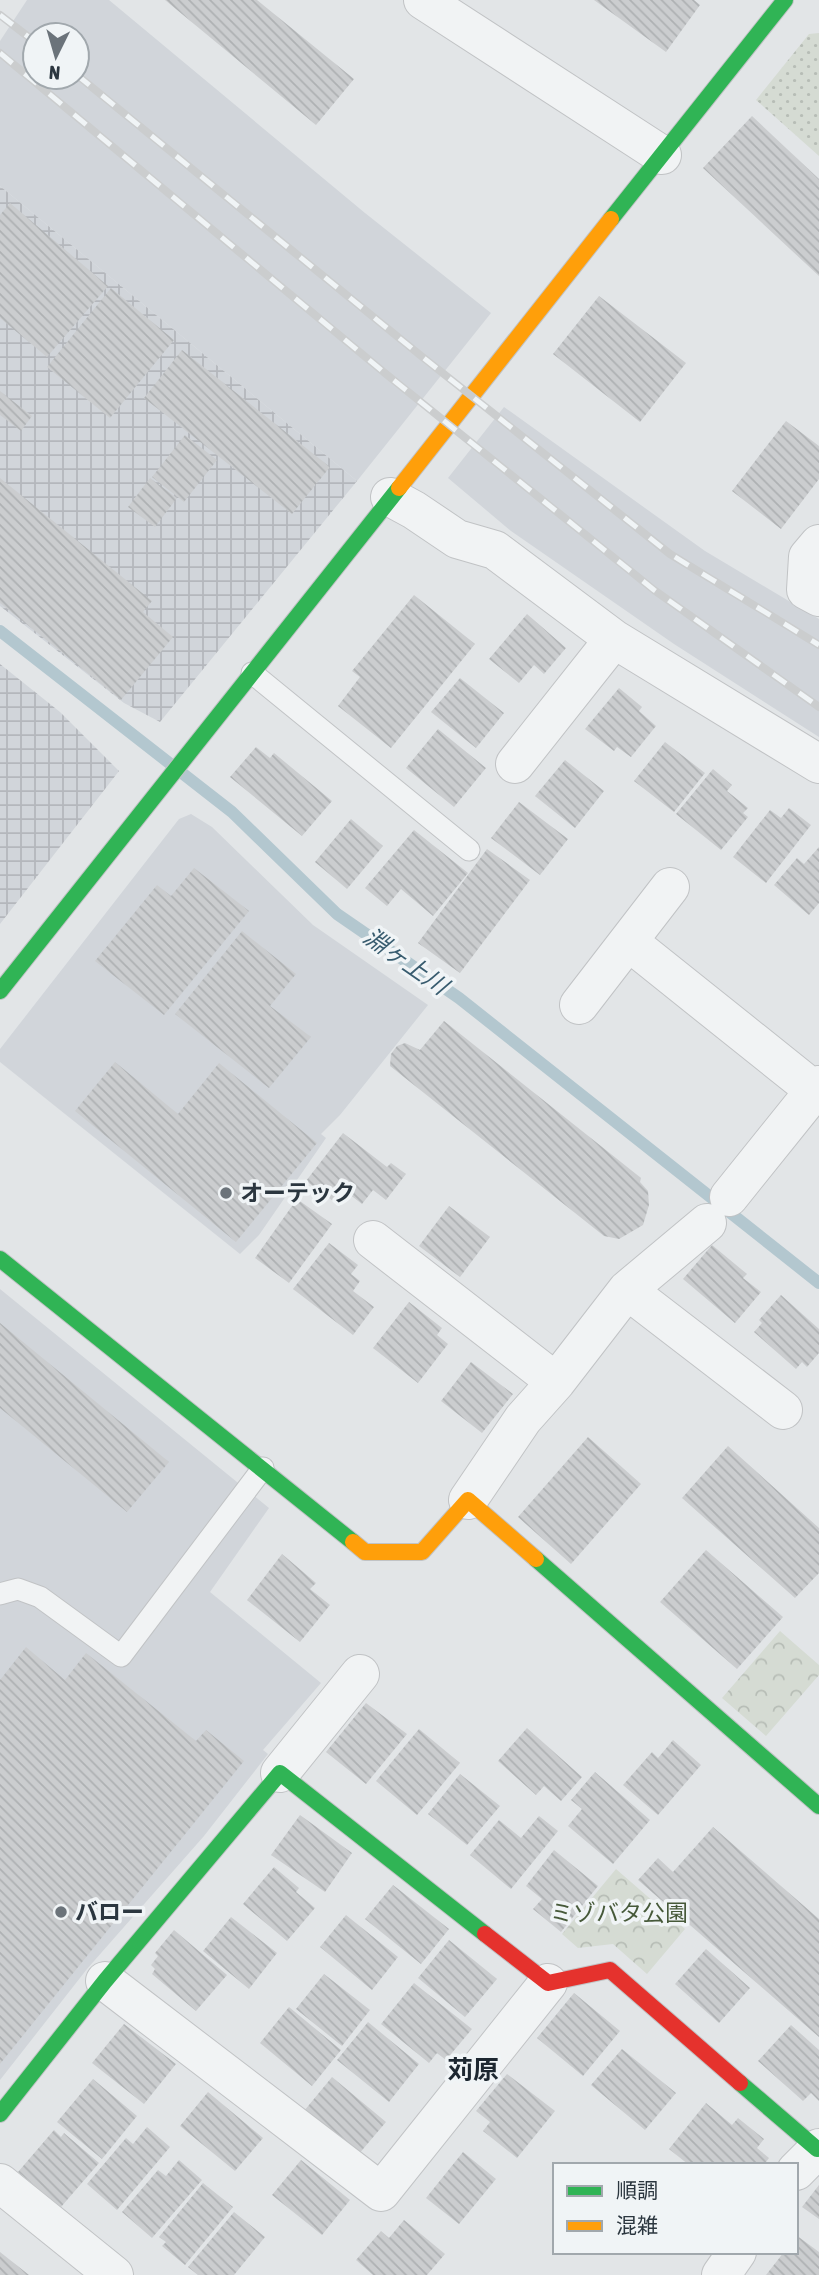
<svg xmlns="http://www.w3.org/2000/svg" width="819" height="2275" font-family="'Asap Condensed','Noto Sans JP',sans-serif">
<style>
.built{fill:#d1d5da;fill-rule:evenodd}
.industrial{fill:url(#industrial-grid)}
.grass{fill:url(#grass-dots)}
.park{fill:url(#park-crowns)}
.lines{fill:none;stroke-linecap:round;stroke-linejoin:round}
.stream{stroke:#b3c7cf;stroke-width:12}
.building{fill:url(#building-back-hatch)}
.lane-casing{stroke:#c1c3c5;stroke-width:23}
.street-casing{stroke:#c1c3c5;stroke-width:40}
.fast-casing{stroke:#c1c3c5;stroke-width:18}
.slow-casing{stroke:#c1c3c5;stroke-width:18}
.jam-casing{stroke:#c1c3c5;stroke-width:18}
.lane{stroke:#f1f3f4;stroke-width:21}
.street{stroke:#f1f3f4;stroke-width:38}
.fast{stroke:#30b455;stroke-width:16}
.slow{stroke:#ff9f0a;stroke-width:16}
.jam{stroke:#e5322d;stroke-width:16}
.rail-casing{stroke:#cbcdce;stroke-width:8}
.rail{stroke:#f0f4f6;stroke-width:5;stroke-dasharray:16;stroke-linecap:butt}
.poi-dot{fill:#6b737a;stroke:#f0f4f6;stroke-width:2.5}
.labels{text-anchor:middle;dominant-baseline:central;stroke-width:7;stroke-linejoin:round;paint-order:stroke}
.poi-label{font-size:23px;font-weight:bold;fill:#2b363f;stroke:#f0f4f6;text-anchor:start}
.park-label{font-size:23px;fill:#465939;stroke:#f0f4f6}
.water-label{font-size:24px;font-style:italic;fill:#385c6f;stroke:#f0f4f6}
.quarter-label{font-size:26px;font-weight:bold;fill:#1d2730;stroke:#f0f4f6}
</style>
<defs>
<pattern id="industrial-grid" width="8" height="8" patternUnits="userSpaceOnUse" patternTransform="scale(1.75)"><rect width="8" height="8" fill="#d1d5da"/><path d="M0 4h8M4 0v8" fill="none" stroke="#b4b7bc"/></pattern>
<pattern id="grass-dots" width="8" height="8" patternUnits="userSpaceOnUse" patternTransform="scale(1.75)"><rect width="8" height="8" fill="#d5dbd3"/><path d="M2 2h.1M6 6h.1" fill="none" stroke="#b7bdb6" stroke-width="1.8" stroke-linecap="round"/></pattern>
<pattern id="park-crowns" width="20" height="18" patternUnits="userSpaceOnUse" patternTransform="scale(1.75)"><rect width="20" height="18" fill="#d5dbd3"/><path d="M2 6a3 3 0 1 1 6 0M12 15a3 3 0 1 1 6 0" fill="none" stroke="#b7bdb6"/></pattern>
<pattern id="building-back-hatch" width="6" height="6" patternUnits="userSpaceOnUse" patternTransform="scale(1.75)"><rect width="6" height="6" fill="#cbcdcf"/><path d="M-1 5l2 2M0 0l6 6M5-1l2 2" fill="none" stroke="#aeb1b3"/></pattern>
</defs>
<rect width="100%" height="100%" fill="#e2e5e7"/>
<path class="built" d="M27,0H109L365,213L491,313L357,481L0,186V41ZM35,35H77V77H35Z
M504,407L705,551L819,619V737L674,644L511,531L448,478Z
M191,814L212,827L313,925L428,1005L340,1115L321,1134L326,1138L259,1235L240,1254L0,1062V1049L179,819Z
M0,1289L269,1508L210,1592L321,1683L263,1750L268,1754L204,1836L87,1969L0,2080Z"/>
<path class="industrial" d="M0,186L357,481L160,722L124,703L0,606Z
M0,664L60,712L119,771L0,924Z"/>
<path class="grass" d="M819,33V156L756,100L809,34Z"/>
<path class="park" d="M780,1631L819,1665V1675L766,1736L722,1698Z
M616,1869L685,1929L647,1974L613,1944L578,1948L562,1934Z"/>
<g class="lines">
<path class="stream" d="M0,631L232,812L337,914L459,998L819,1283"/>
</g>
<path class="building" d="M165,0H257L354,79L316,125Z
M594,0H694L700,5L666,52Z
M752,116L819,179V276L703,168Z
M10,203L108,286L47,357L0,318V215Z
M111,288L174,340L110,418L47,367Z
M599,296L686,363L640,422L553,354Z
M182,350L330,467L292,514L144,398Z
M0,391L32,416L21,431L0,415Z
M786,421L819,446V479L781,529L732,491Z
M185,435L217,460L184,502L152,477Z
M0,478L152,601L143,612L173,637L121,700L0,603Z
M150,478L177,498L155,527L128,507Z
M414,595L475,644L391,748L338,706L360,677L352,671Z
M527,614L566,648L544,674L534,665L519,683L489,659Z
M460,678L504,713L476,748L431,712Z
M619,688L642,707L639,711L656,726L631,757L617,747L614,751L585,729Z
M438,729L486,768L454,807L406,768Z
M665,742L705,773L674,812L634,781Z
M256,747L270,758L274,753L332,801L302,836L230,777Z
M565,760L604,791L575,828L535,796Z
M713,769L732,785L727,791L748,808L743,813L748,817L721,850L676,814Z
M519,802L568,839L540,875L491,838Z
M789,808L811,825L766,883L733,857L770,810L781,818Z
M351,819L383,846L347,889L315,862Z
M414,830L468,873L433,916L401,889L387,906L365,888Z
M819,847V903L809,915L774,885L797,858L804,864Z
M487,849L530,880L460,973L418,943Z
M194,868L249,911L164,1015L95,961L157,885L171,896Z
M242,931L296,974L270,1006L311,1037L269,1088L175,1014Z
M444,1021L641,1178L640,1182L648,1191L649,1205L643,1225L619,1239L604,1236L390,1066L391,1054L397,1046L405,1043L420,1050Z
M115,1062L178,1114L219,1063L317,1143L236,1242L75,1111Z
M343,1133L387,1167L391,1163L406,1174L386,1200L373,1190L362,1204L349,1194L340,1206L306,1181Z
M297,1199L332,1224L289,1283L255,1258Z
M449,1206L490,1237L460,1277L419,1246Z
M329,1243L358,1265L351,1274L360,1281L353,1291L374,1307L353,1335L293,1289Z
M712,1245L747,1274L743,1278L761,1292L735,1323L683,1279Z
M781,1295L819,1329V1353L807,1367L802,1362L796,1369L754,1332L762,1323L759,1320Z
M409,1302L442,1328L437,1335L448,1344L418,1383L373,1348Z
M0,1323L169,1462L127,1512L0,1408Z
M471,1362L513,1394L482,1433L441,1401Z
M588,1437L641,1484L571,1564L518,1517Z
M728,1446L819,1528V1573L795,1598L682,1498Z
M706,1550L783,1617L737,1669L660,1602Z
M282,1554L316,1583L310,1589L330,1605L300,1642L247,1600Z
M26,1647L65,1680L86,1653L196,1741L206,1730L244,1761L0,2064V1680Z
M366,1703L407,1734L366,1784L326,1752Z
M527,1728L582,1777L561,1801L544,1786L536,1795L498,1761Z
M419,1729L460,1763L417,1815L376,1781Z
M673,1740L701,1765L658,1815L623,1785L652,1752L658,1758Z
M595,1772L650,1820L613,1864L568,1826L582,1809L571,1800Z
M460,1774L500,1806L467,1845L428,1814Z
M300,1815L352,1853L325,1892L271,1855Z
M539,1816L558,1831L511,1889L470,1855L499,1820L521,1838Z
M713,1827L819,1919V2037L638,1880L658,1858L673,1872Z
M554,1850L598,1886L561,1932L533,1909L542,1899L526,1886Z
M274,1867L299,1888L296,1892L315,1908L287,1941L243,1904Z
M393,1885L449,1929L421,1964L365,1919Z
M346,1915L398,1957L372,1990L320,1947Z
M231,1917L277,1953L249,1989L203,1951Z
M174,1930L227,1975L196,2011L152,1974L155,1969L151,1965L158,1956L155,1953Z
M449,1940L497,1979L465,2017L418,1978Z
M706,1949L750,1988L719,2023L675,1984Z
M324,1974L370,2010L342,2046L296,2009Z
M414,1983L472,2029L446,2060L437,2053L429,2063L381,2024Z
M574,1993L620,2031L583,2076L537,2038Z
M289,2007L341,2050L312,2086L260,2043Z
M368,2022L419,2064L389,2102L337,2060Z
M124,2024L176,2064L144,2104L92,2063Z
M791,2025L819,2050V2101L811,2093L803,2101L758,2061Z
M622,2049L676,2093L645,2130L591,2085Z
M507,2074L555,2111L517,2158L483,2131L490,2122L476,2111Z
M332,2077L386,2122L358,2155L304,2111Z
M93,2079L137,2116L102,2159L57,2122Z
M208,2092L263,2138L235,2171L180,2126Z
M706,2103L732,2125L738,2118L764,2139L757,2148L769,2158L766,2162L771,2165H689L669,2149Z
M147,2127L170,2147L117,2210L87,2184L126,2138L133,2144Z
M54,2130L61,2137L64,2133L99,2163L61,2207L18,2172Z
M463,2152L496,2179L459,2224L426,2198Z
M179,2160L202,2180L152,2238L122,2212L158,2170L166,2176Z
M301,2160L350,2200L322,2235L272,2195Z
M203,2183L233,2207L185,2265L162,2246L166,2242L159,2237Z
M819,2185V2219L802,2207Z
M234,2212L265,2237L234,2275H198L188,2267Z
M404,2220L445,2254L427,2275H373L356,2260L381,2231L389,2238Z
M796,2235L819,2252V2275H766L784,2252H796Z
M0,2252L29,2275H0Z"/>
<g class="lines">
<g class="lane-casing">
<path id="lane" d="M252,673L469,850
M0,1594L18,1589L40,1597L121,1656L263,1468"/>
</g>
<g class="street-casing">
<path id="street" d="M423,0L662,155
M390,497L414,510L457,539L495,550L614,639L819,764
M819,544L808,557L806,590L819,597
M515,764L614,639
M629,942L814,1090
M579,1005L670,887
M729,1197L819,1085
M373,1240L556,1382
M627,1290L783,1410
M468,1500L523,1419L556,1382L627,1290L707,1223
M280,1773L360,1674
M105,1981L381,2192L548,1983
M796,2171L819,2148
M0,2183L114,2275
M721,2275L737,2252"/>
</g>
<g class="fast-casing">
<path id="fast" d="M611,219L785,0
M0,991L399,488
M0,1259L353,1542
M536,1559L819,1806
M740,2083L817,2149
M0,2114L105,1981L280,1773L485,1934"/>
</g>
<g class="slow-casing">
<path id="slow" d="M399,488L611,219
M353,1542L365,1552H422L468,1500L536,1559"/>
</g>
<g class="jam-casing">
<path id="jam" d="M485,1934L548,1983L610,1970L740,2083"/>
</g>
<use href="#lane" class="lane"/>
<use href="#street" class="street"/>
<use href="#fast" class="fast"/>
<use href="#slow" class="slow"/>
<use href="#jam" class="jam"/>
<g class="rail-casing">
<path id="rail" d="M0,15L35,42
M0,53L386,374L654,590L819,707
M77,75L420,355L670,554L819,645"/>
</g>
<use href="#rail" class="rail"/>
</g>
<g class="poi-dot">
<circle cx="226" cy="1193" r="7"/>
<circle cx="61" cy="1912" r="7"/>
</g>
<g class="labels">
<g class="poi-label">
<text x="240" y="1193">オーテック</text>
<text x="75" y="1912">バロー</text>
</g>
<g class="park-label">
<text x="619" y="1913">ミゾバタ公園</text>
</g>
<g class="water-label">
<text transform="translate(406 961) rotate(35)">淵ヶ上川</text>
</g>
<g class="quarter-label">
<text x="473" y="2070">苅原</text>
</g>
</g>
<rect x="553" y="2163" width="245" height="91" fill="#f0f4f6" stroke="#a1a8ad" stroke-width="2"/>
<rect x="567" y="2186" width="35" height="10" fill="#30b455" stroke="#a1a8ad" stroke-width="2"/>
<text x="616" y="2198" font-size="21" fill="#2b363f">順調</text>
<rect x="567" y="2221" width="35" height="10" fill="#ff9f0a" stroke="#a1a8ad" stroke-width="2"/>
<text x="616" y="2233" font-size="21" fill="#2b363f">混雑</text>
<g transform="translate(56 56) rotate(185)"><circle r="33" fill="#f0f4f6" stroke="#a1a8ad" stroke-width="2"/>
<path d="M0-5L12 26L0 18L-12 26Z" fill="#6b737a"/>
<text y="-10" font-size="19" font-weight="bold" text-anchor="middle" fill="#2b363f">N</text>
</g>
</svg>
